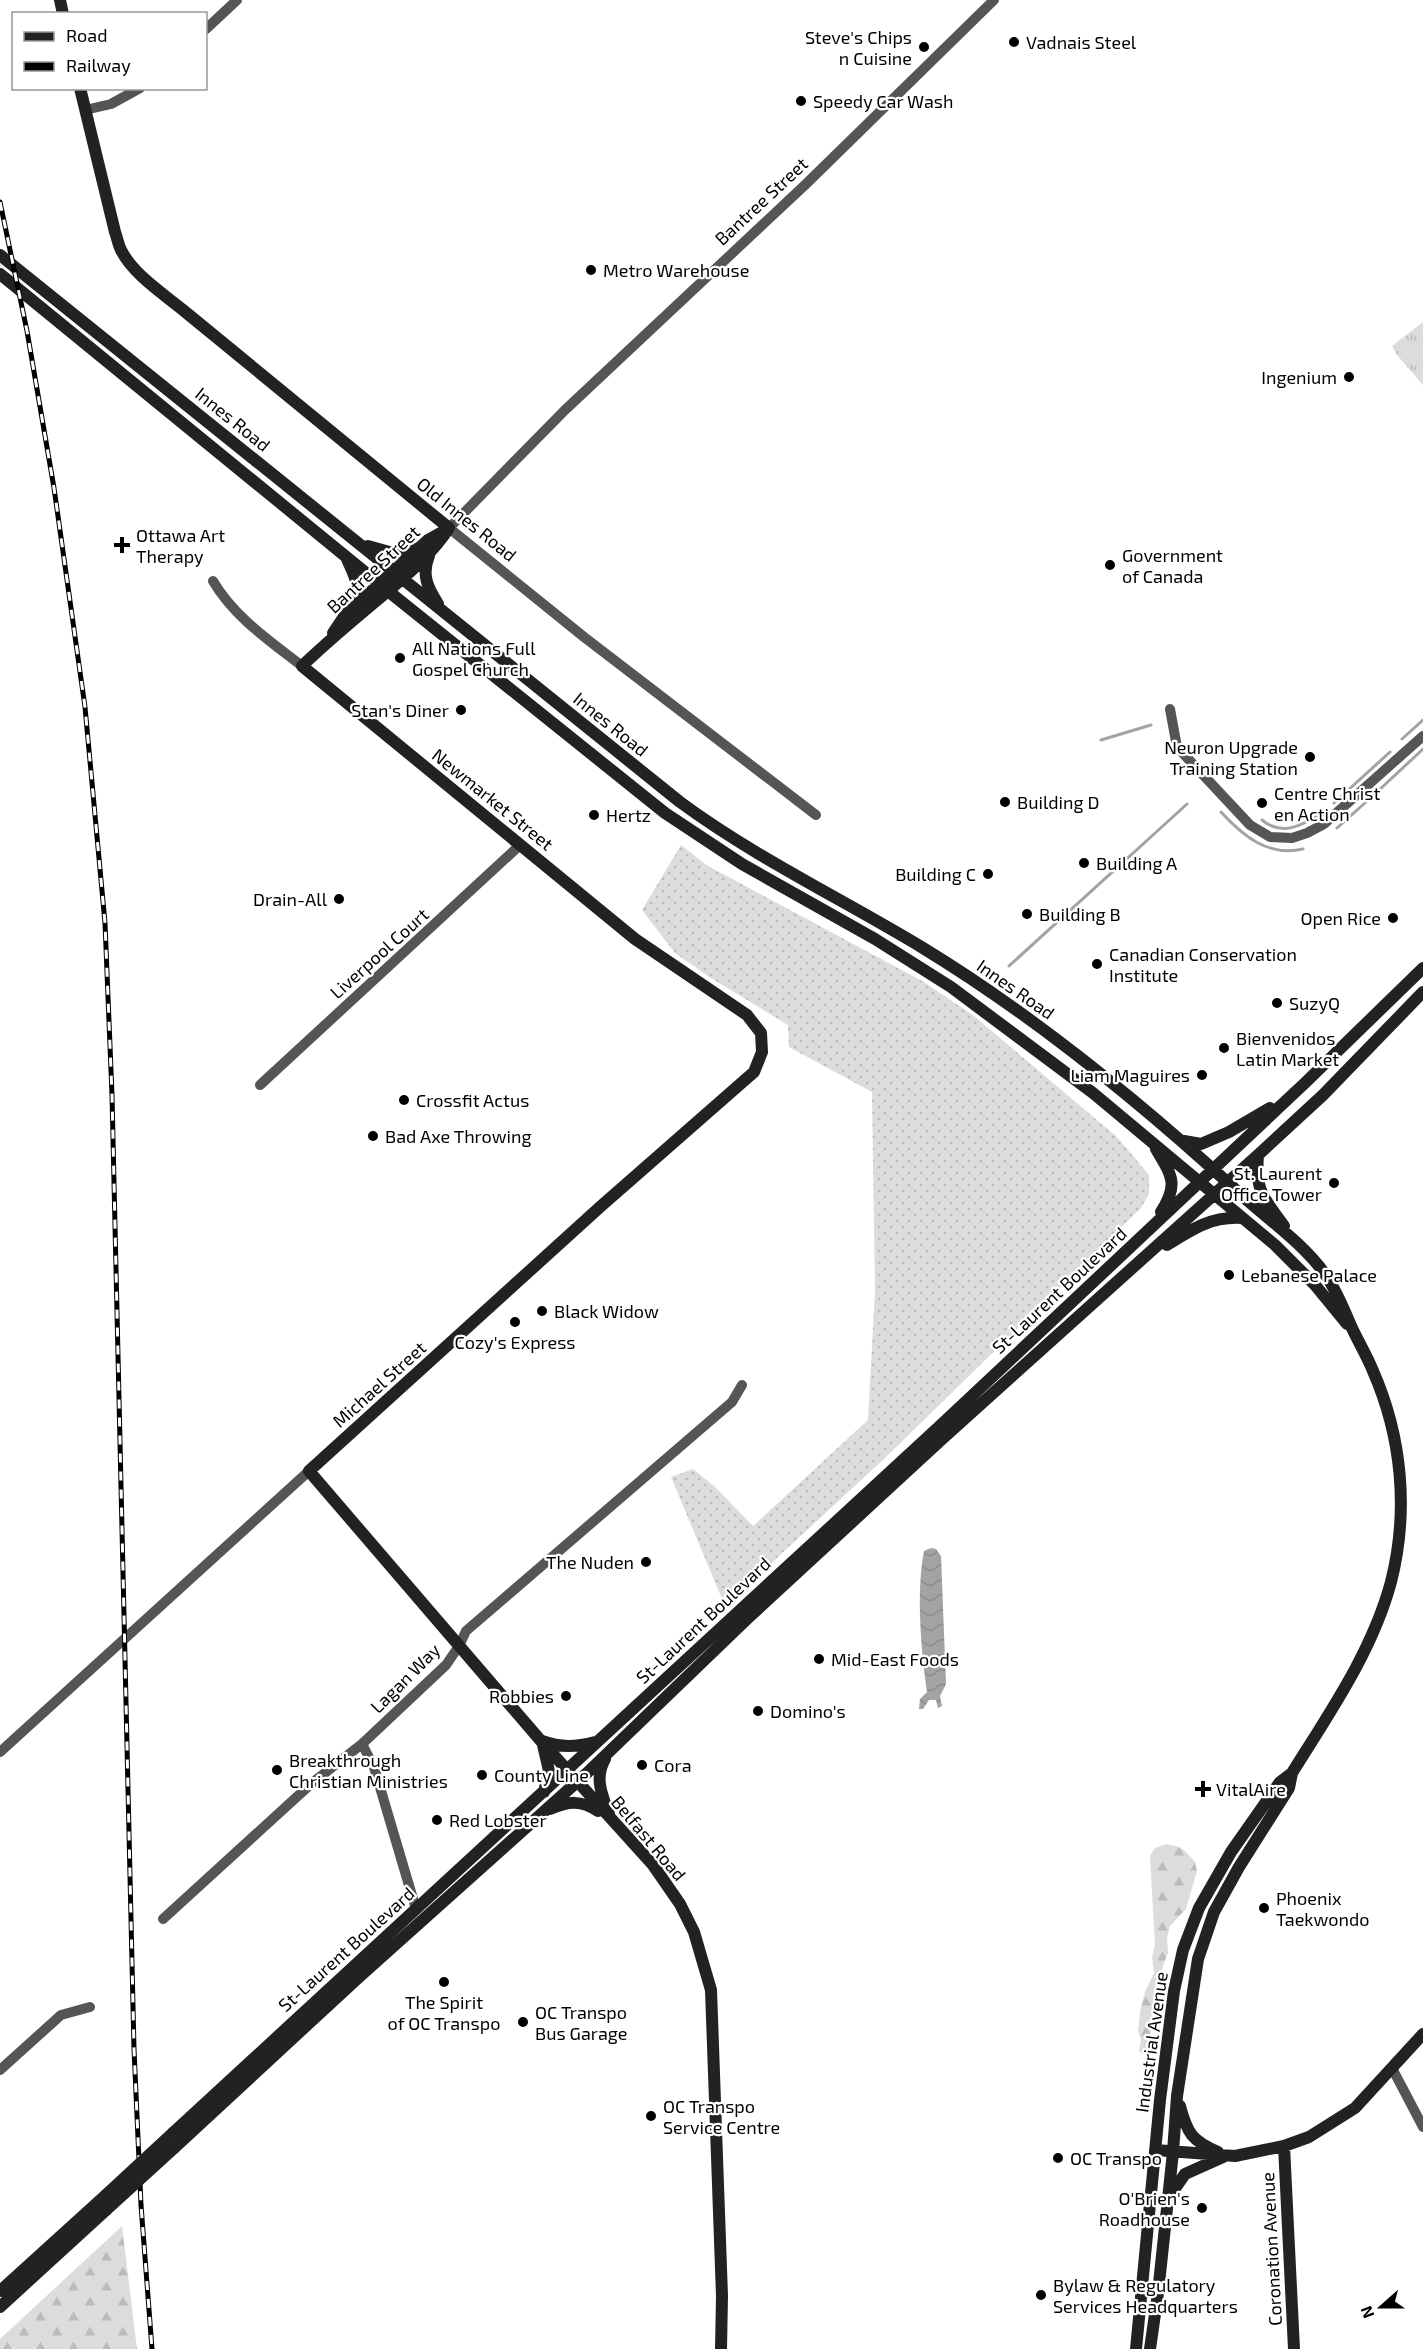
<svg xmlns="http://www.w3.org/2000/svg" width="1423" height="2349" font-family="'Exo 2',sans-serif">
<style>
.grass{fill:url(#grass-dots)}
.forest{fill:url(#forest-firs)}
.park{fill:url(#park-tufts)}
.water{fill:url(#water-waves)}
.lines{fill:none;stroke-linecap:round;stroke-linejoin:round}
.stream{stroke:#a3a3a3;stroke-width:3}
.street{stroke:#555;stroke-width:10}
.secondary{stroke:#222;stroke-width:12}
.rail-casing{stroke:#000;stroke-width:5}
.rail{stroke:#fff;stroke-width:3;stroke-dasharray:9;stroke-linecap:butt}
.secondary-bridge{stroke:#222;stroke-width:12}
.poi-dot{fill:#000;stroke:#fff;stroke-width:2}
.labels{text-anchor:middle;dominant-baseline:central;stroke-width:4.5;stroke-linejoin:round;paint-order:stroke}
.poi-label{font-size:18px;fill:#000;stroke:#fff;text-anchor:start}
.street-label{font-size:18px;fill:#000;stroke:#fff}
</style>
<defs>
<pattern id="grass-dots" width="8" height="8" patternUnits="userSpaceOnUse" patternTransform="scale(1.5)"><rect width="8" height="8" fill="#dcdcdc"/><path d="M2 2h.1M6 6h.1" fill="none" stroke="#bbb" stroke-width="1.8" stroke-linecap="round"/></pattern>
<pattern id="forest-firs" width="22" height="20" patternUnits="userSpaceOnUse" patternTransform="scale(1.5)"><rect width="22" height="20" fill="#dcdcdc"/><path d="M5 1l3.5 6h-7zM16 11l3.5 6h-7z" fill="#bbb"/></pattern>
<pattern id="park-tufts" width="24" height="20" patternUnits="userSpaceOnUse" patternTransform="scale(1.5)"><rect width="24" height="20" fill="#dcdcdc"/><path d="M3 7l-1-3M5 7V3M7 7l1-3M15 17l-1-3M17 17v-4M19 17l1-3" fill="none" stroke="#bbb"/></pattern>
<pattern id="water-waves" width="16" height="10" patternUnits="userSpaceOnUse" patternTransform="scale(1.5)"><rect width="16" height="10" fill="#a3a3a3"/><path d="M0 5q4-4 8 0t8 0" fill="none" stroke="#8b8b8b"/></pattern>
</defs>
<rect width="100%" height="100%" fill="#fff"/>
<path class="grass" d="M681,845L708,866L924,982L974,1016L1117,1137L1149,1175V1194L1141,1208L885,1458L725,1606L671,1477L693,1469L715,1487L753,1526L868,1420L875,1291L872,1092L789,1047L788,1025L711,978L675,953L642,910Z"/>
<path class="forest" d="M1166,1844L1179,1847L1185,1851L1195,1862L1197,1871L1186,1909L1170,1926L1167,1938L1168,1953L1161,1971L1160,1986L1152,2006L1150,2049L1142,2054L1139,2050L1141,2040L1138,2031L1140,2012L1145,1992L1154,1973L1152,1957L1155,1945L1150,1856L1155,1848Z
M122,2226L137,2349H0V2339Z"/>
<path class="park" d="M1423,322V385L1397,355L1392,346Z"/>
<path class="water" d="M931,1548L936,1549L941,1556L946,1684L940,1696L942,1706L938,1708L936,1700H929L923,1709H919L920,1699L927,1692C921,1650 916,1592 924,1551Z"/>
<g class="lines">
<path class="stream" d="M1402,739L1423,720
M1101,740L1151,725
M1377,792L1423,749
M1334,803L1390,752
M1221,812C1243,836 1268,857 1303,849
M1262,820C1282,837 1302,825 1321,814
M1337,828L1366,802
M1009,966L1187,804"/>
<path class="street" d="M206,29L237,0
M85,110L111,104L140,88
M213,581C234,617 270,641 302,666
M1170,709L1177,747L1250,825L1270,837L1292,838L1307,833L1324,824L1423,736
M816,815L584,637L449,528L565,410L806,184L994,0
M260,1085L520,845
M362,1744L374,1767L416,1909
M0,1752L309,1471
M163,1919L312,1783L362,1744L446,1665L459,1646L466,1631L732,1402L742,1385
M1392,2068L1423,2127
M0,2070L61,2015L90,2007"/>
<path class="secondary" d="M60,0L63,14
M80,88L115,232C117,237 118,244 121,250C133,274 162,293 183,310L449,528
M0,255L680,802C756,858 842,899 923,948C1036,1017 1139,1101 1237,1191C1266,1218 1302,1242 1325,1274C1337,1291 1344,1310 1352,1328C1359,1343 1367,1356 1373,1371C1402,1437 1409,1511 1391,1582C1372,1652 1330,1712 1292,1773L1280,1782L1231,1852L1199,1908L1183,1950L1174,1991L1160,2100L1136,2349
M0,274L388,591L665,813L742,864L875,939L951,987L1093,1093L1275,1245L1315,1285L1347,1324
M449,528C432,554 410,572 387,592C358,616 329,640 302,666L635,939L747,1015L761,1033L762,1052L754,1072L600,1207L309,1471L541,1741L653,1865L680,1904L694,1932L711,1990L722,2296L721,2349
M368,546L393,553L415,549
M429,556C421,575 428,588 438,604
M347,559C354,575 362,588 355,606
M333,633L345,615L355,606L428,540L446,530
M1184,1141L1201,1144L1229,1132L1270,1108
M1156,1149C1172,1176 1179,1184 1161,1212
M1258,1155C1255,1192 1264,1198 1284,1226
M1167,1245C1192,1229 1212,1216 1242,1218
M542,1741C561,1748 576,1747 595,1742
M543,1745L549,1771L544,1792
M605,1759C594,1778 602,1795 609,1814
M550,1809C569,1801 581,1800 598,1811
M1180,2106C1187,2133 1192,2141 1218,2152
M173,2133L941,1425L1306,1082L1423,968
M1284,2146L1294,2349
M174,2148L359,1977L587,1773L747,1619L942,1439L1258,1155L1323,1095L1423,992
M1155,2150L1235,2156L1284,2146L1309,2137L1355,2108L1423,2034
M1171,2194L1185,2174L1223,2157
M0,2291L106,2195
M0,2307L106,2210
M1150,2349L1158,2293L1173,2152L1177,2096L1198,1959L1214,1912L1239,1867L1289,1788L1292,1773"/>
<g class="rail-casing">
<path id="rail" d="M0,202L27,331L54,488L85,707L105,923L112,1095L134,2049L141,2205L152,2349"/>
</g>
<use href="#rail" class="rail"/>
<path class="secondary-bridge" d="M106,2195L173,2133
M106,2210L174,2148"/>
</g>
<g class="poi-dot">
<circle cx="1014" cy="42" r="6"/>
<circle cx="924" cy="47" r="6"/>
<circle cx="801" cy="101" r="6"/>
<circle cx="591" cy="270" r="6"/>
<circle cx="1349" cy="377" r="6"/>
<path d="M119 536h6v6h6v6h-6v6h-6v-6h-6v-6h6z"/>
<circle cx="1110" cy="565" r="6"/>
<circle cx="400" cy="658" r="6"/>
<circle cx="461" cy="710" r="6"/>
<circle cx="1310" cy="757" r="6"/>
<circle cx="1005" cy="802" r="6"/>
<circle cx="1262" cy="803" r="6"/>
<circle cx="594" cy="815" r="6"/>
<circle cx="1084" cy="863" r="6"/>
<circle cx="988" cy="874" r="6"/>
<circle cx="339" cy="899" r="6"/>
<circle cx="1027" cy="914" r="6"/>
<circle cx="1393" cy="918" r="6"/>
<circle cx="1097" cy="964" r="6"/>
<circle cx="1277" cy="1003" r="6"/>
<circle cx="1224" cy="1048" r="6"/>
<circle cx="1202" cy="1075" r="6"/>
<circle cx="404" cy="1100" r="6"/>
<circle cx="373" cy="1136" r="6"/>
<circle cx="1334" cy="1183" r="6"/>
<circle cx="1229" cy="1275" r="6"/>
<circle cx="542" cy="1311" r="6"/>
<circle cx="515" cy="1322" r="6"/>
<circle cx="646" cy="1562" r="6"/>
<circle cx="819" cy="1659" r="6"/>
<circle cx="566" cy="1696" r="6"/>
<circle cx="758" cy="1711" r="6"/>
<circle cx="642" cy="1765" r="6"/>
<circle cx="277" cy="1770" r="6"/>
<circle cx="482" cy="1775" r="6"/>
<path d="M1200 1780h6v6h6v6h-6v6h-6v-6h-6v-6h6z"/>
<circle cx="437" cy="1820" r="6"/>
<circle cx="1264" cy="1908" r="6"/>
<circle cx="444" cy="1982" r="6"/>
<circle cx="523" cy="2022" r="6"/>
<circle cx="651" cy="2116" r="6"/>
<circle cx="1058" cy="2158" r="6"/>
<circle cx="1202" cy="2208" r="6"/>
<circle cx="1041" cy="2295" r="6"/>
</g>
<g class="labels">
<g class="poi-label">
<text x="912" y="37" text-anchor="end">Steve's Chips<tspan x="912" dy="21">n Cuisine</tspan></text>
<text x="1026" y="42">Vadnais Steel</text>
<text x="813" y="101">Speedy Car Wash</text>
<text x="603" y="270">Metro Warehouse</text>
<text x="1337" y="377" text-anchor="end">Ingenium</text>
<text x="136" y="535">Ottawa Art<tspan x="136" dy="21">Therapy</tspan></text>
<text x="1122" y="555">Government<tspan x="1122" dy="21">of Canada</tspan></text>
<text x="412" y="648">All Nations Full<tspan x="412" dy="21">Gospel Church</tspan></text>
<text x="449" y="710" text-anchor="end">Stan's Diner</text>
<text x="1298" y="747" text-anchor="end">Neuron Upgrade<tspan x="1298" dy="21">Training Station</tspan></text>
<text x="1274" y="793">Centre Christ<tspan x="1274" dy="21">en Action</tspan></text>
<text x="1017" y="802">Building D</text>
<text x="606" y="815">Hertz</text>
<text x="1096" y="863">Building A</text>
<text x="976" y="874" text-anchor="end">Building C</text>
<text x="327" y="899" text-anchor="end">Drain-All</text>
<text x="1039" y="914">Building B</text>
<text x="1381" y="918" text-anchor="end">Open Rice</text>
<text x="1109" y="954">Canadian Conservation<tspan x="1109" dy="21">Institute</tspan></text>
<text x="1289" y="1003">SuzyQ</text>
<text x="1236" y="1038">Bienvenidos<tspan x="1236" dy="21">Latin Market</tspan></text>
<text x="1190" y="1075" text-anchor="end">Liam Maguires</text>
<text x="416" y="1100">Crossfit Actus</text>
<text x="385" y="1136">Bad Axe Throwing</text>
<text x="1322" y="1173" text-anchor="end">St. Laurent<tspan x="1322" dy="21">Office Tower</tspan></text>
<text x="1241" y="1275">Lebanese Palace</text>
<text x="554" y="1311">Black Widow</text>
<text x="515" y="1342" text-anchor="middle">Cozy's Express</text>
<text x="634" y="1562" text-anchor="end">The Nuden</text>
<text x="831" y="1659">Mid-East Foods</text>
<text x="554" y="1696" text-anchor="end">Robbies</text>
<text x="770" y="1711">Domino's</text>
<text x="289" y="1760">Breakthrough<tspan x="289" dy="21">Christian Ministries</tspan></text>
<text x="654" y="1765">Cora</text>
<text x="494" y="1775">County Line</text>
<text x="1216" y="1789">VitalAire</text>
<text x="449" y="1820">Red Lobster</text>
<text x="1276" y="1898">Phoenix<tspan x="1276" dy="21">Taekwondo</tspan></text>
<text x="444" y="2002" text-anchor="middle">The Spirit<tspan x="444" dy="21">of OC Transpo</tspan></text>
<text x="535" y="2012">OC Transpo<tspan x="535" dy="21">Bus Garage</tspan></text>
<text x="663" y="2106">OC Transpo<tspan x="663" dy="21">Service Centre</tspan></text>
<text x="1070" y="2158">OC Transpo</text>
<text x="1190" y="2198" text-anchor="end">O'Brien's<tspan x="1190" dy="21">Roadhouse</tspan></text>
<text x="1053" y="2285">Bylaw &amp; Regulatory<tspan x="1053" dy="21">Services Headquarters</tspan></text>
</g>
<g class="street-label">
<text transform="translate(761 201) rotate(-43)">Bantree Street</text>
<text transform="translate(233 419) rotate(39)">Innes Road</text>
<text transform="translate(467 519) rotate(39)">Old Innes Road</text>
<text transform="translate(373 569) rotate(-43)">Bantree Street</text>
<text transform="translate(611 724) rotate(39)">Innes Road</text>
<text transform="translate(493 799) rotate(39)">Newmarket Street</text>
<text transform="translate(379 953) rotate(-42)">Liverpool Court</text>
<text transform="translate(1016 989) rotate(35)">Innes Road</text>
<text transform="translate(1059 1290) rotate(-43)">St-Laurent Boulevard</text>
<text transform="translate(379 1384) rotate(-42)">Michael Street</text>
<text transform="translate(703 1620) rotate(-43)">St-Laurent Boulevard</text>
<text transform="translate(405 1678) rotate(-45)">Lagan Way</text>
<text transform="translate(649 1838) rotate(50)">Belfast Road</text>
<text transform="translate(346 1949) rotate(-42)">St-Laurent Boulevard</text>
<text transform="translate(1151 2042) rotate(-82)">Industrial Avenue</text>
<text transform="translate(1271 2249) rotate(-93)">Coronation Avenue</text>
</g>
</g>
<rect x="12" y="12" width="195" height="78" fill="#ffffff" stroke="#999999" stroke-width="1.5"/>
<rect x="24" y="32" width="30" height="9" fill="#222222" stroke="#999999" stroke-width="1.5"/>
<text x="66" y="42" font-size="18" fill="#000000">Road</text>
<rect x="24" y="62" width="30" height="9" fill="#000000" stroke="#999999" stroke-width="1.5"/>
<text x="66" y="72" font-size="18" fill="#000000">Railway</text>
<g transform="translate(1381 2307) rotate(249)" stroke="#ffffff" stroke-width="4.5" paint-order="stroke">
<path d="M0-4.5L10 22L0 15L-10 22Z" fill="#000000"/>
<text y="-9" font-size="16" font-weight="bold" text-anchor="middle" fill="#000000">N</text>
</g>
</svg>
